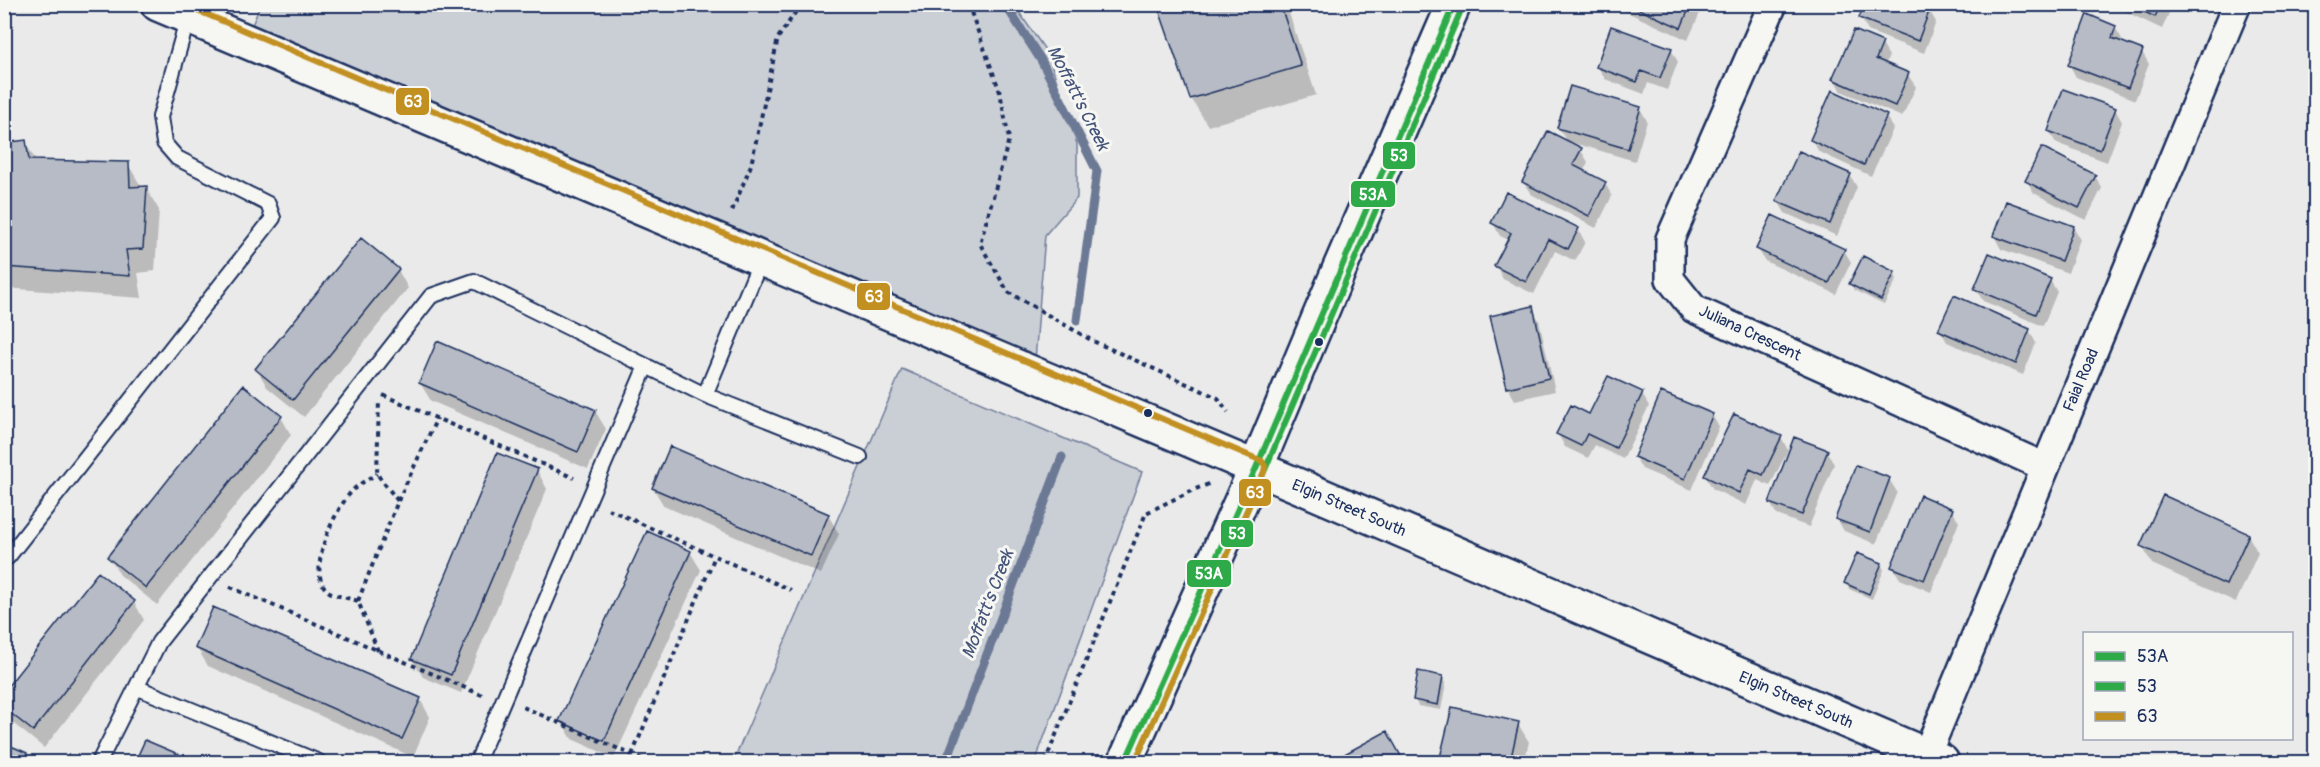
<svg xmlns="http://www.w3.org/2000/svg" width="2320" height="767" font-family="Pangolin,sans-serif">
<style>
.green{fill:#caced5;stroke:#727e9a;stroke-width:1.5}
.shadow{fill:#0003}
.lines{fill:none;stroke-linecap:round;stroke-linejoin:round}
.stream{stroke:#6c7995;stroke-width:9}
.building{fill:#b6bbc6;stroke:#1b2f5e;stroke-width:1.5}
.service-casing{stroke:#1b2f5e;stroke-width:18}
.minor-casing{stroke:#1b2f5e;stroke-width:32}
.tertiary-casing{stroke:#1b2f5e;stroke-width:38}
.path{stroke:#1b2f5e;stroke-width:4;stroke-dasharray:4.5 4.5;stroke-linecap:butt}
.service{stroke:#f6f6f2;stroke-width:14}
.minor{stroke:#f6f6f2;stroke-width:27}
.tertiary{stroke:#f6f6f2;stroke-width:33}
.bus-1-casing{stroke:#f6f6f2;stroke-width:10}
.bus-2-casing{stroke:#f6f6f2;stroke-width:10}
.bus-3-casing{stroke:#f6f6f2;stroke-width:10}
.bus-1{stroke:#2eab48;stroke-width:6}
.bus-2{stroke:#2eab48;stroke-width:6}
.bus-3{stroke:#c29020;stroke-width:6}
.bus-dot{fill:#1b2f5e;stroke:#f6f6f2;stroke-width:2}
.labels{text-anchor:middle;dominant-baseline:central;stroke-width:6;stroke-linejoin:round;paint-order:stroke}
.street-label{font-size:16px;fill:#1b2f5e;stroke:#f6f6f2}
.water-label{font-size:18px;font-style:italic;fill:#44547a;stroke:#f6f6f2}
.line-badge{stroke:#f6f6f2;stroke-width:2}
.badge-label{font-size:16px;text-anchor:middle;font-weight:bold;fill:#fff}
</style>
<rect width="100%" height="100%" fill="#e9eae9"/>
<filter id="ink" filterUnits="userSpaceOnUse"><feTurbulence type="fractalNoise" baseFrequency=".0167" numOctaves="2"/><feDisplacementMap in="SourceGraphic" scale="12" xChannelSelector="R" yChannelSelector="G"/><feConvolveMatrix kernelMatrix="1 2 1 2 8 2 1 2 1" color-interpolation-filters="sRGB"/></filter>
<g filter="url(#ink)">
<path class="green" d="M261,4L1014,5L1048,54L1077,144V198L1045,235L1034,373L246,39Z
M902,369L1142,472L1035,762H733Z"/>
<path class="shadow" d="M1159,4H1286L1316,95L1208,126L1191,98Z
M1618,4H1704L1688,40L1622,10Z
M2118,4H2173L2162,29L2120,9Z
M1929,10L1936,22L1924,53L1868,31L1861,18Z
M2115,27L2122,39L2121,43L2142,52L2149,64L2135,100L2076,77L2069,64Z
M1882,44L1889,56L1885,65L1908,75L1916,87L1902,117L1841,91L1834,79Z
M1671,49L1678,62L1667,90L1648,83L1644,94L1605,79L1598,67Z
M1640,108L1647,121L1635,161L1567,141L1559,128Z
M2115,109L2122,122L2107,162L2056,143L2049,131Z
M1886,116L1893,129L1871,176L1819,152L1812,140Z
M25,142L36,161L128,164L142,188H146L159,210L155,271L138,273L142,298L4,288V145Z
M1580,149L1588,162L1583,172L1605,183L1612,196L1596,228L1531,194L1523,182Z
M1850,175L1857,187L1837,236L1785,213L1778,201Z
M2095,176L2102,188L2086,220L2034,193L2027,181Z
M1493,223L1578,229L1585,242L1575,261L1555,251L1534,294L1503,279L1496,266L1509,240L1500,236Z
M2073,227L2080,239L2068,273L2001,249L1994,236Z
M1758,249L1844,250L1851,262L1836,294L1765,261Z
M398,270L408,288L304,417L267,387L257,369Z
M1894,273L1897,279L1884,305L1854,290L1851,284Z
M2050,280L2057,292L2043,326L1983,301L1975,288Z
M1532,308L1539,320L1555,391L1515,400L1508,388L1492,317Z
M1940,330H2029L2036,343L2023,375L1947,342Z
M420,383L595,411L606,429L588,469L431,401Z
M1642,394L1649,406L1623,459L1595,445L1588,458L1565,447L1558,434L1590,416Z
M1712,415L1719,427L1692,490L1642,469L1635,457Z
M281,417L291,435L157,605L120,575L109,557Z
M1781,437L1788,450L1770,486L1757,480L1746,505L1713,489L1705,476Z
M1827,452L1834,464L1809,527L1777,515L1770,503Z
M537,470L547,489L461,693L423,677L412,659Z
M1889,479L1897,492L1876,544L1844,531L1837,519Z
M653,488L828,515L839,534L821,574L664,506Z
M1952,510L1959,522L1931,592L1900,579L1893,567Z
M2248,535L2258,553L2236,602L2152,564L2142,546Z
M690,552L701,570L614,758L572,739L561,721Z
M1881,564L1884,570L1872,599L1849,589L1846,583Z
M134,602L144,620L44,748L9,720L4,713V694Z
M197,648L420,699L430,717L413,757L208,666Z
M1443,677L1446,683L1441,710L1418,706L1415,700Z
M1453,709L1518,724L1529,742L1524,762H1441Z
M1387,733L1403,762H1333Z
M145,742L193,762H137Z
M4,745L26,754L31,762H4Z"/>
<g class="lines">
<path class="stream" d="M1005,4L1041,60L1097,171L1077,320
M946,762L1062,457"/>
</g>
<path class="building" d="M1157,4H1280L1301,66L1190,99Z
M1627,4H1691L1681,28Z
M1864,4H1919L1930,9L1918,41L1859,18Z
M2128,4H2161L2155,17Z
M2087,14L2116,26L2112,38L2143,50L2128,88L2068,65Z
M1611,26L1672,48L1660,78L1641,71L1637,82L1596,67Z
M1854,30L1883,42L1876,59L1909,73L1895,106L1832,79Z
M1570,86L1641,107L1628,149L1557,128Z
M2063,89L2116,108L2100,150L2048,131Z
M1832,90L1887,115L1864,165L1810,140Z
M1548,131L1582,148L1573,165L1606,182L1589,216L1522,182Z
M26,140L29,160L129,162L130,187L147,186L143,249L126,250L130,276L4,267V143Z
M2042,147L2096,175L2079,208L2025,181Z
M1799,151L1851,174L1830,224L1776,201Z
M1506,192L1579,228L1568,249L1548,239L1526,282L1494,266L1511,233L1491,223Z
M2006,201L2074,226L2061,261L1993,236Z
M1772,215L1845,249L1829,283L1756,249Z
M361,238L399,269L293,400L255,369Z
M1989,253L2051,279L2036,314L1974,289Z
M1863,256L1895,272L1881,300L1849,284Z
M1954,295L2030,329L2016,364L1938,330Z
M1533,306L1549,378L1507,388L1490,316Z
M437,341L596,410L578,452L419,383Z
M1608,376L1643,392L1616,448L1587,434L1581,446L1556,434L1571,405L1589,414Z
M243,385L282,416L146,588L107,557Z
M1661,392L1713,414L1685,479L1634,457Z
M1734,414L1782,436L1763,475L1750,469L1739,493L1704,476Z
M1794,437L1828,450L1802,515L1769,503Z
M670,446L829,514L811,556L652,488Z
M497,453L538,469L451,675L411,659Z
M1856,465L1890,478L1870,532L1835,519Z
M1920,495L1953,509L1924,580L1891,567Z
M2163,495L2249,534L2226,585L2140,546Z
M647,531L691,551L604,741L559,721Z
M1857,553L1882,563L1869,594L1844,583Z
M98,572L135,601L33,731L4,708V691Z
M213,607L421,698L402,739L195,648Z
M1418,671L1443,676L1438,705L1413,700Z
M1452,707L1519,722L1510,762H1439Z
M1387,731L1402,758L1393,762H1330Z
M145,740L197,762H135Z
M4,743L27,753L23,762H4Z"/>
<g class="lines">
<g class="service-casing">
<path id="service" d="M705,395L860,457
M4,557H8L273,218L268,204L177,158L164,143L160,117L188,17
M138,688L319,762
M99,762L159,642L431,296L474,281L705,395L761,260
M477,762L646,366"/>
</g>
<g class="minor-casing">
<path id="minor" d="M1773,4L1670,239V279L1694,309L2045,467
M1926,756L2237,4"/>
</g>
<g class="tertiary-casing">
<path id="tertiary" d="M158,4L1306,489L1942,762
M1125,762L1256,468L1339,270L1454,4"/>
</g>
<path class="path" d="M968,4L1000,92L1009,139L980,244L1008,292L1093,341L1218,398L1228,412
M732,211L751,165L778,38L801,4
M383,395L574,478
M398,501L437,418
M608,509L791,590
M230,587L482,695
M358,601C349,598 333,596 327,590C305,571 336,506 354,489C360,483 369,479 377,474
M378,651L358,601L398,501L377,474L379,400
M523,707L644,760L645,762
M632,755L715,556
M1045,762L1146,513L1193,490L1209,484"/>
<use href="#service" class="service"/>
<use href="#minor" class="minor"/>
<use href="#tertiary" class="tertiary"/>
<g class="bus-1-casing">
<path id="bus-1" d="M1125,762L1256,468L1454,4"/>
</g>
<g class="bus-2-casing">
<path id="bus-2" d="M1135,762L1264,472L1462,8"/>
</g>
<g class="bus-3-casing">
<path id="bus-3" d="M182,4L1262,461L1265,466L1264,472L1135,762"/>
</g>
<use href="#bus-1" class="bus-1"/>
<use href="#bus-2" class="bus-2"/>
<use href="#bus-3" class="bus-3"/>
</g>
</g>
<g class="bus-dot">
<circle cx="1319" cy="342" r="5"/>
<circle cx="1148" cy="413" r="5"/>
</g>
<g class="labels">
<g class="street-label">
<text transform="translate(1750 333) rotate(25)">Juliana Crescent</text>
<text transform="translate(2081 380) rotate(-67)">Faial Road</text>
<text transform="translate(1349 508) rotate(23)">Elgin Street South</text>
<text transform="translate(1796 700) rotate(23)">Elgin Street South</text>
</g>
<g class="water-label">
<text transform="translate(1078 98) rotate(63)">Moffatt's Creek</text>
<text transform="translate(988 604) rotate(-69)">Moffatt's Creek</text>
</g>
</g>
<g class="line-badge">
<rect x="395" y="87" width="35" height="29" rx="6" fill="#c29020"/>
<rect x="1382" y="141" width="34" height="29" rx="6" fill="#2eab48"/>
<rect x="1350" y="180" width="46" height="28" rx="6" fill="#2eab48"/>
<rect x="856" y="282" width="35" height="29" rx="6" fill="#c29020"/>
<rect x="1238" y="478" width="34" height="29" rx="6" fill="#c29020"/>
<rect x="1220" y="519" width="34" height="29" rx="6" fill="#2eab48"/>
<rect x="1186" y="559" width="46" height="29" rx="6" fill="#2eab48"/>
</g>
<g class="badge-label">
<text x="413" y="107">63</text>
<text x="1399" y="161">53</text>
<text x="1373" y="200">53A</text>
<text x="874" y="302">63</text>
<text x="1255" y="498">63</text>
<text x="1237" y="539">53</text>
<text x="1209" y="579">53A</text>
</g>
<rect width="2320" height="767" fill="none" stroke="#f6f6f2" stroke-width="24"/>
<rect x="12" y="12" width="2296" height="743" fill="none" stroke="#1b2f5e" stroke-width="2" filter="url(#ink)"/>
<rect x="2083" y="632" width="210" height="108" fill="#f6f6f2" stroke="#9ea6b7" stroke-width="1.5"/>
<rect x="2095" y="652" width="30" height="9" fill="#2eab48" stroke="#9ea6b7" stroke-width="1.5"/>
<text x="2137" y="662" font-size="18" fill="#1b2f5e">53A</text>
<rect x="2095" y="682" width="30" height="9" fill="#2eab48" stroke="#9ea6b7" stroke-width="1.5"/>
<text x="2137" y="692" font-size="18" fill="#1b2f5e">53</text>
<rect x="2095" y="712" width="30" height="9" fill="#c29020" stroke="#9ea6b7" stroke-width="1.5"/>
<text x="2137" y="722" font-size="18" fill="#1b2f5e">63</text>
</svg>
